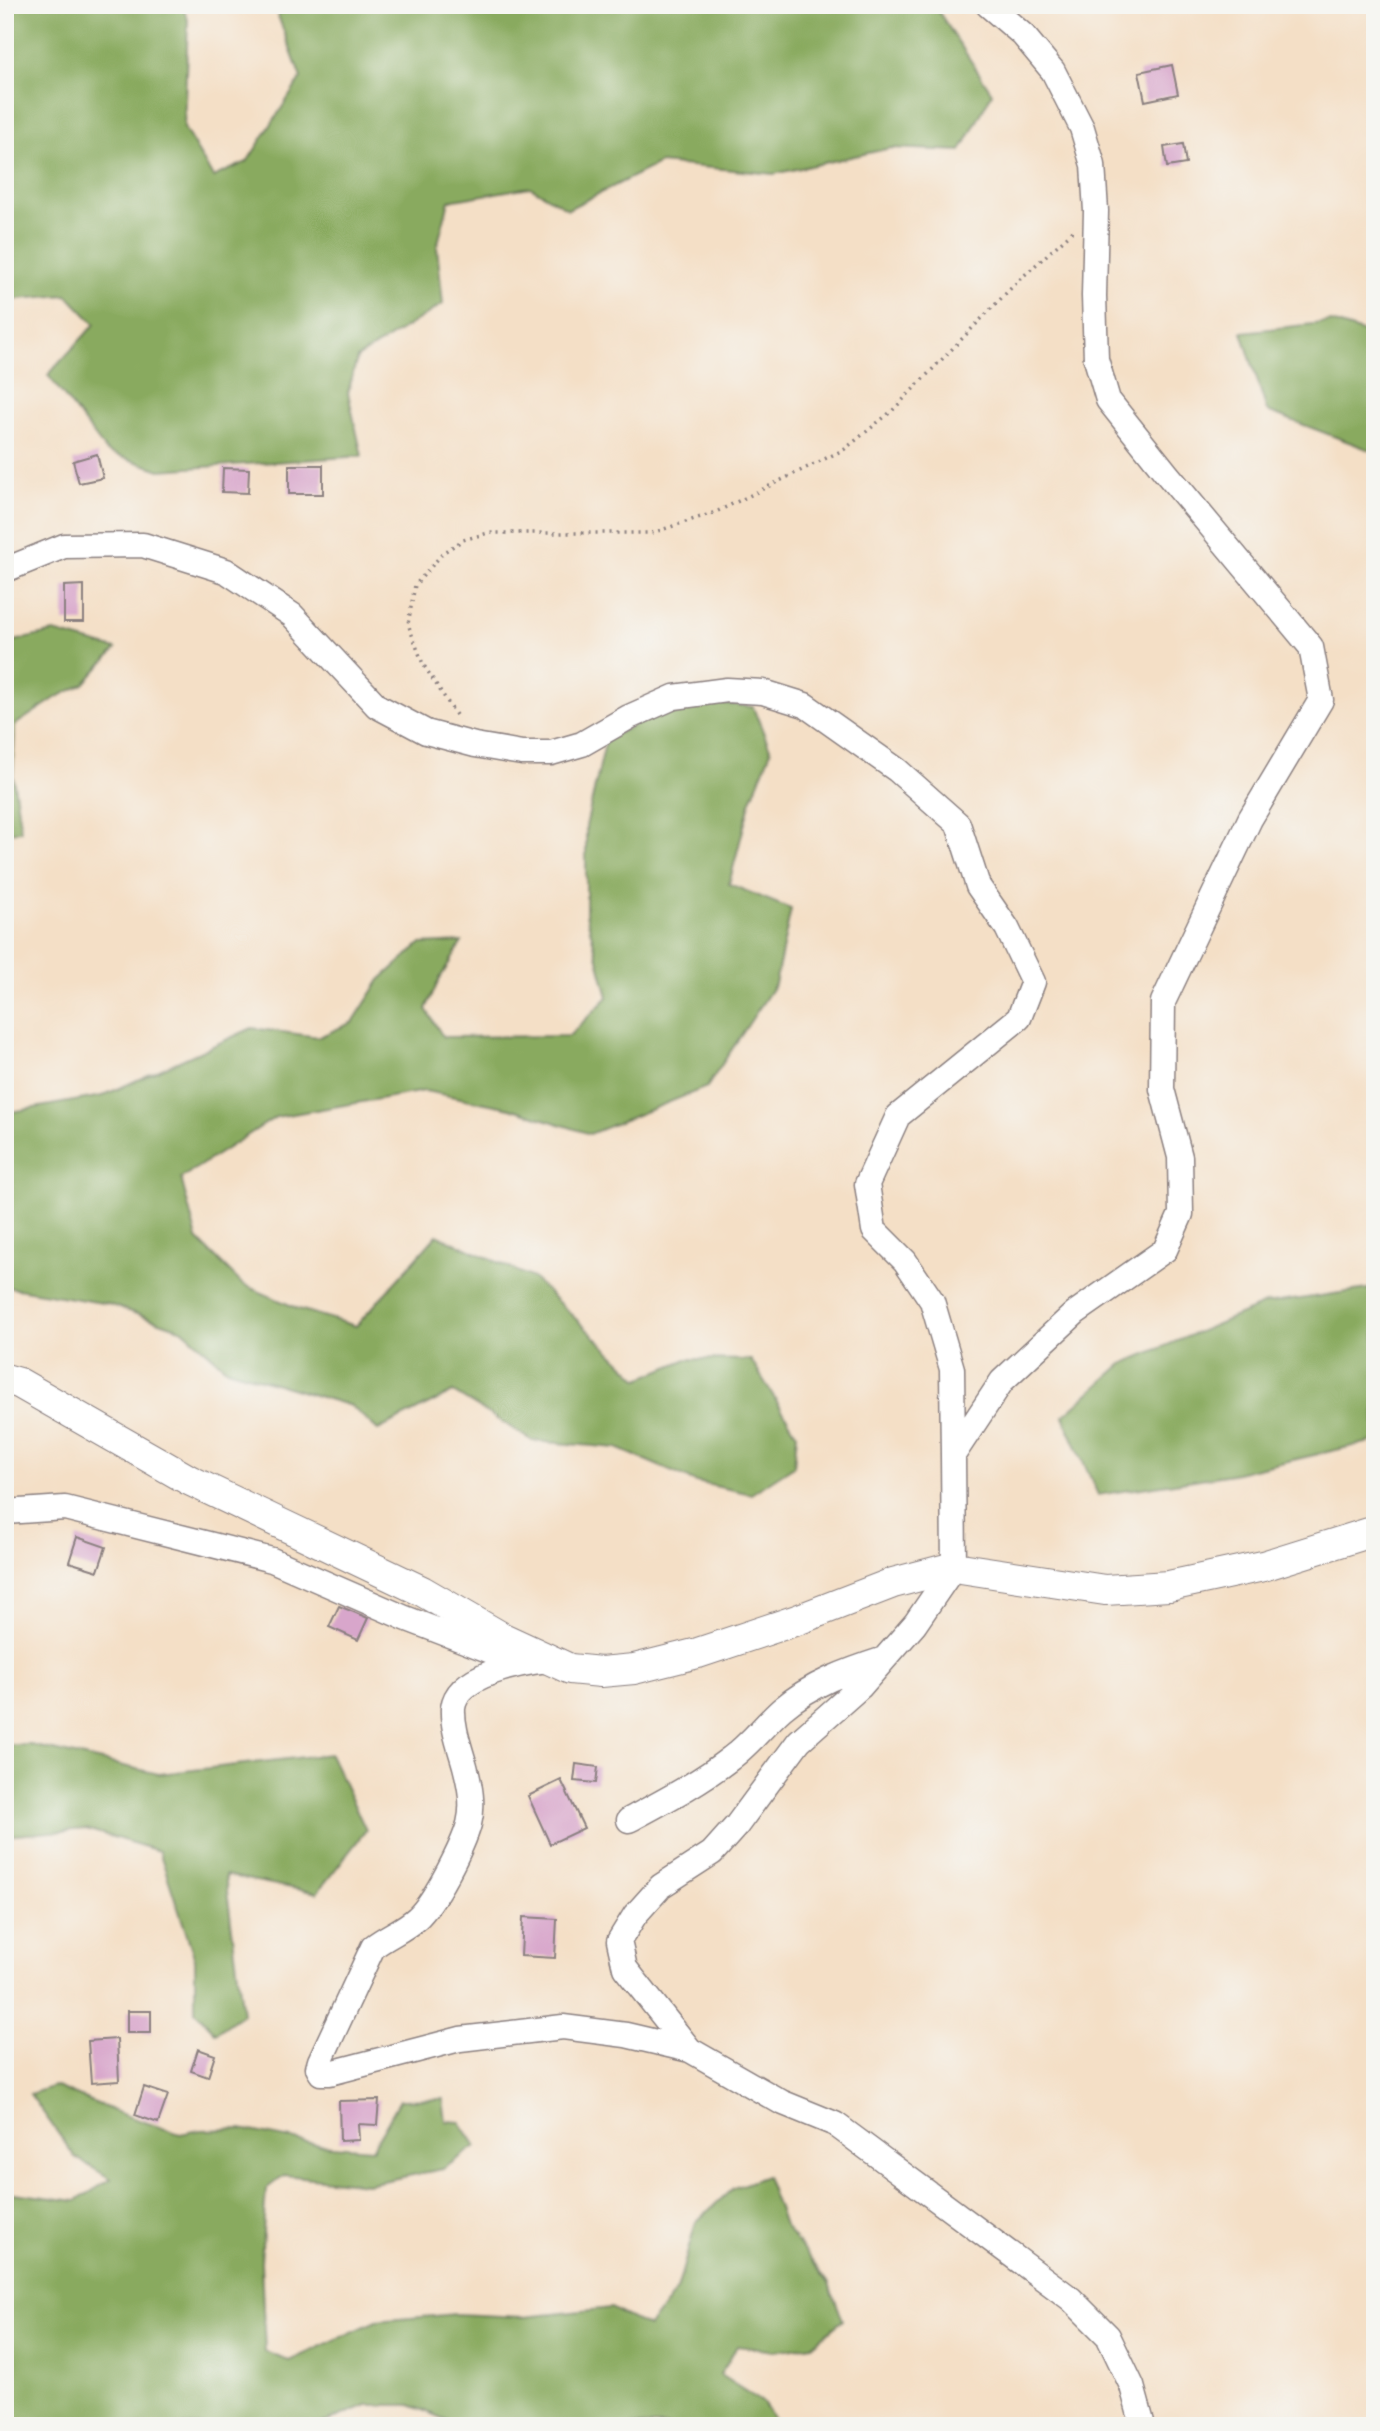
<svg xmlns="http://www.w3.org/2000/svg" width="1380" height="2431" font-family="'Patrick Hand',sans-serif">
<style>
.forest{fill:#89aa5e;stroke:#56664c;stroke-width:2}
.building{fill:#d8a6cb}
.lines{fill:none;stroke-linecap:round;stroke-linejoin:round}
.minor-casing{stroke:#8b8080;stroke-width:27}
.tertiary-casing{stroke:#8b8080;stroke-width:32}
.path{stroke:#8b8080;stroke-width:3.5;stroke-dasharray:2 5;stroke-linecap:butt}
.minor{stroke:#fff;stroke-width:24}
.tertiary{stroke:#fff;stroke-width:30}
</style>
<rect width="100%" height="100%" fill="#f6f6f2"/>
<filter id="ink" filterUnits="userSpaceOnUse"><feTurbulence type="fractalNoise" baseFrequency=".0143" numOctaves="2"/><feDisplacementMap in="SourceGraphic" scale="14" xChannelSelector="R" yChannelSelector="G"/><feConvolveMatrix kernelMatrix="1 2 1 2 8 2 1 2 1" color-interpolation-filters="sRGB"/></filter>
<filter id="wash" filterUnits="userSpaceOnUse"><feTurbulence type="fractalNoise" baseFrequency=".00686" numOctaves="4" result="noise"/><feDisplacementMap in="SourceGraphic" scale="28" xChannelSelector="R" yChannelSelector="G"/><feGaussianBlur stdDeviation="1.57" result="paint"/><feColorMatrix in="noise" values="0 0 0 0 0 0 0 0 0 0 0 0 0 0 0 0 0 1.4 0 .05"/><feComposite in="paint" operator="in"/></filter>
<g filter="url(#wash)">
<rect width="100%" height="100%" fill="#f4dfc6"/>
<path class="forest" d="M5,5H182L188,20L184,128L213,177L247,162L301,78L274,5H934L992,93L961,151L891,148L774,174L660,163L568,209L530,187L449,201L437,247L443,304L357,358L348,393L362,456L160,470L107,452L48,375L95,324L67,295L5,300Z
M1331,322L1375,336V452L1267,411L1242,332Z
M54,632L116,649L84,684L57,697L15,725L13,777L21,831L5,832V643Z
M686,699L753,707L771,751L750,803L729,884L791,909L775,984L707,1087L590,1134L510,1108L425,1091L276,1117L181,1178L197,1239L242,1284L299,1309L356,1326L437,1235L533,1278L639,1379L687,1359L751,1360L797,1434L794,1466L751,1494L696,1482L617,1448L533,1441L453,1392L378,1430L351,1406L227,1369L183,1330L108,1304L5,1287V1113L102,1096L252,1028L319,1037L353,1022L380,980L420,944L462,942L439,980L426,1009L443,1037L569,1036L608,997L586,914V826L606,739Z
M1375,1288V1441L1232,1474L1098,1495L1063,1416L1122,1364L1265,1304Z
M5,1745H31L159,1774L330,1754L366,1830L317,1893L225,1875L243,2014L216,2033L195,2011V1959L159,1851L86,1829L5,1836Z
M54,2086L124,2115L180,2134L200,2130L241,2129L320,2145L372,2149L400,2100L443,2099L446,2121L460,2122L476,2146L443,2169L367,2184L284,2175L266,2189L261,2262L265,2352L289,2361L376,2321L456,2314L524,2317L611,2308L648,2327L677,2290L696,2222L733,2188L766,2176L784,2225L828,2282L843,2320L812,2345L775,2351L737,2346L720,2375L762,2402L779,2426H461L410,2405H367L316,2426H5V2192L76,2201L111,2179L75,2157L30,2094Z"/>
<g id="blocks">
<path class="building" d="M1172,65L1178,94L1145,101L1139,72Z
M1183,144L1186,164L1167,167L1164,147Z
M97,454L103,478L79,483L73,461Z
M289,465H323V494H289Z
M223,468L249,469L248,493L222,492Z
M84,585V622H64V586Z
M77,1537L106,1547L98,1571L69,1562Z
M339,1606L368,1618L358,1640L329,1627Z
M576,1764L598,1767L596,1783L574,1781Z
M561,1780L584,1828L550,1844L528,1796Z
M523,1917L557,1919L555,1958L521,1956Z
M127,2011H151V2033H127Z
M117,2039L119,2081L91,2083L88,2041Z
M198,2049L215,2055L208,2077L191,2071Z
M144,2087L168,2095L158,2123L135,2115Z
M379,2100L377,2125L358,2124L359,2140L340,2141L339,2101Z"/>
</g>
</g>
<g filter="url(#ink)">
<use href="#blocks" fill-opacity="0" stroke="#8b8080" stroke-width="2"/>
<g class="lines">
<g class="minor-casing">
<path id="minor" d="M5,570L64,546L143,545L226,571L292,615L377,706L426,732L475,745L522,753H551L582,744L629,717L674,697L727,690L763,692L805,705L897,770L958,824L978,886L1007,928L1033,982L1019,1018L898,1116L867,1184L874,1230L905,1261L932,1301L952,1369L953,1455
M5,1512L65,1508L272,1560L405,1618L522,1663
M548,1660C521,1663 457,1674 453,1708C452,1727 460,1748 465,1766C470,1785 474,1805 469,1824C463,1846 434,1903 417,1918C404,1930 387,1936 373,1947L320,2061L318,2068L321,2073H330L460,2039L563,2027L626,2035L690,2050L781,2102L835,2124L1071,2299L1108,2336L1132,2386L1143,2426
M629,1820C664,1801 699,1783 731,1758C750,1744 764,1725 782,1709C811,1684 847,1671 884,1659
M690,2050L625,1968L619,1941L635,1915L661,1886L712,1853L737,1825L799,1741L860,1687L915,1624L954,1567L953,1455L1002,1381L1075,1313L1165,1250L1181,1214L1180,1157L1162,1089L1163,1002L1250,819L1321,700L1311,647L1167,474L1108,400L1096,359L1094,296L1096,211L1093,165L1082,128L1053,71L1023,35L988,5"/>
</g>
<g class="tertiary-casing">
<path id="tertiary" d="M5,1379L19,1383L189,1480L422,1591L503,1638L570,1669L601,1672L634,1669L698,1653L797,1620L893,1583L954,1567L1105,1590L1169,1586L1263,1566L1375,1531"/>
</g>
<path class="path" d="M456,715L423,664L408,624L415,585L444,552L463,540L488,533H652L716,512L845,449L892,411L1017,282L1073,231"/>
<use href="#minor" class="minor"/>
<use href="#tertiary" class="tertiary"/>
</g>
</g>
<rect width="1380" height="2431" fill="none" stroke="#f6f6f2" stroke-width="28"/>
</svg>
